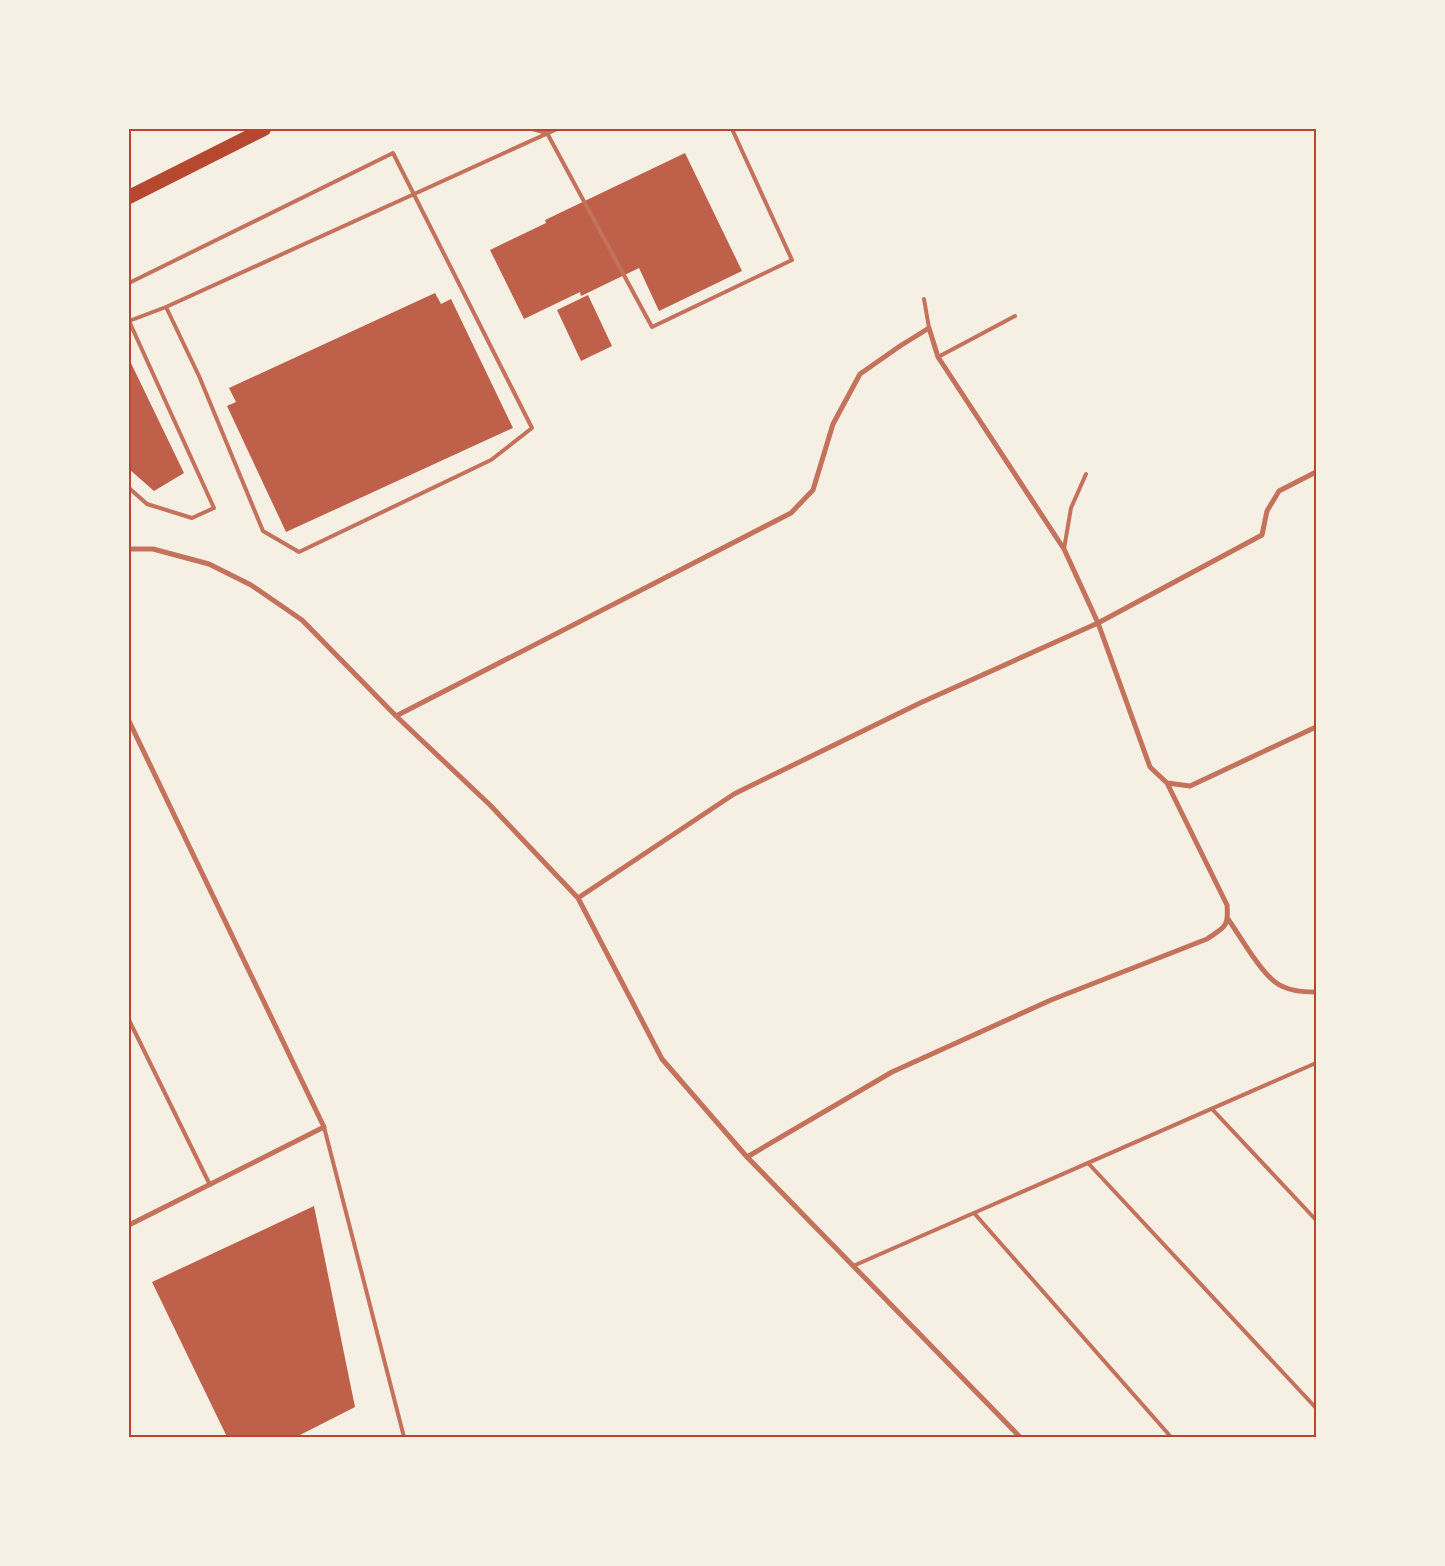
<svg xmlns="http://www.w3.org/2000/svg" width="1445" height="1566" font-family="Jost,sans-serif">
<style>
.building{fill:#bf614a}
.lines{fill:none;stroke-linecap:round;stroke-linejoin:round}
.service{stroke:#c5725c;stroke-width:4}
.minor{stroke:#c5725c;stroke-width:5}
.trunk{stroke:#b5482f;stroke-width:14}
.neatline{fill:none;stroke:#b5482f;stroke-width:2}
</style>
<rect width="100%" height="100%" fill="#f6efe4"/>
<path class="building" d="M685,153L742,271L659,311L639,268L581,296L580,292L524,319L490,250L546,223L545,220Z
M435,293L441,304L451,299L513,428L286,532L227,406L236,402L229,388Z
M588,295L612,346L581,361L557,310Z
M129,359L184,473L154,491L129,469Z
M314,1206L355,1407L296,1437H227L152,1282Z"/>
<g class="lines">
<path class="service" d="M532,129L547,133L652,327L792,260L732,129
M129,283L393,153C439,245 486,336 532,428L491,460L299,552L263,531L199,376L166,307L557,129
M924,299L929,328
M129,321L214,508L192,518L147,504L129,488
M129,321L166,307
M938,357L1015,316
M1064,549L1071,508L1086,474
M129,1020L210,1185
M1212,1109L1316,1220
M324,1127L404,1437
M1088,1163L1316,1408
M974,1213L1171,1437
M853,1266L1316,1063"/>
<path class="minor" d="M129,549H153L209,564L251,585L302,620L396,716L490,805L578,898L662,1059L747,1157L1020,1437
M396,716L791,513L813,490L833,424L860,374L900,346L929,328L938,357L1064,549L1098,623L1150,767L1167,783L1190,786L1316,727
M129,721L324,1127L129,1225
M578,898L734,794L920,703L1098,623L1262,535L1267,511L1279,491L1316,472
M1228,919C1240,936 1260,971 1275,982C1287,991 1302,992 1316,992
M747,1157L892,1072L1051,1000L1207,939C1224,927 1229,928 1227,905L1167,783"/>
<path class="trunk" d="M129,197L264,129"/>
</g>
<rect width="1445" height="1566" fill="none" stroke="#f6efe4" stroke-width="260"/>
<rect x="130" y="130" width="1185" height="1306" class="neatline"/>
</svg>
